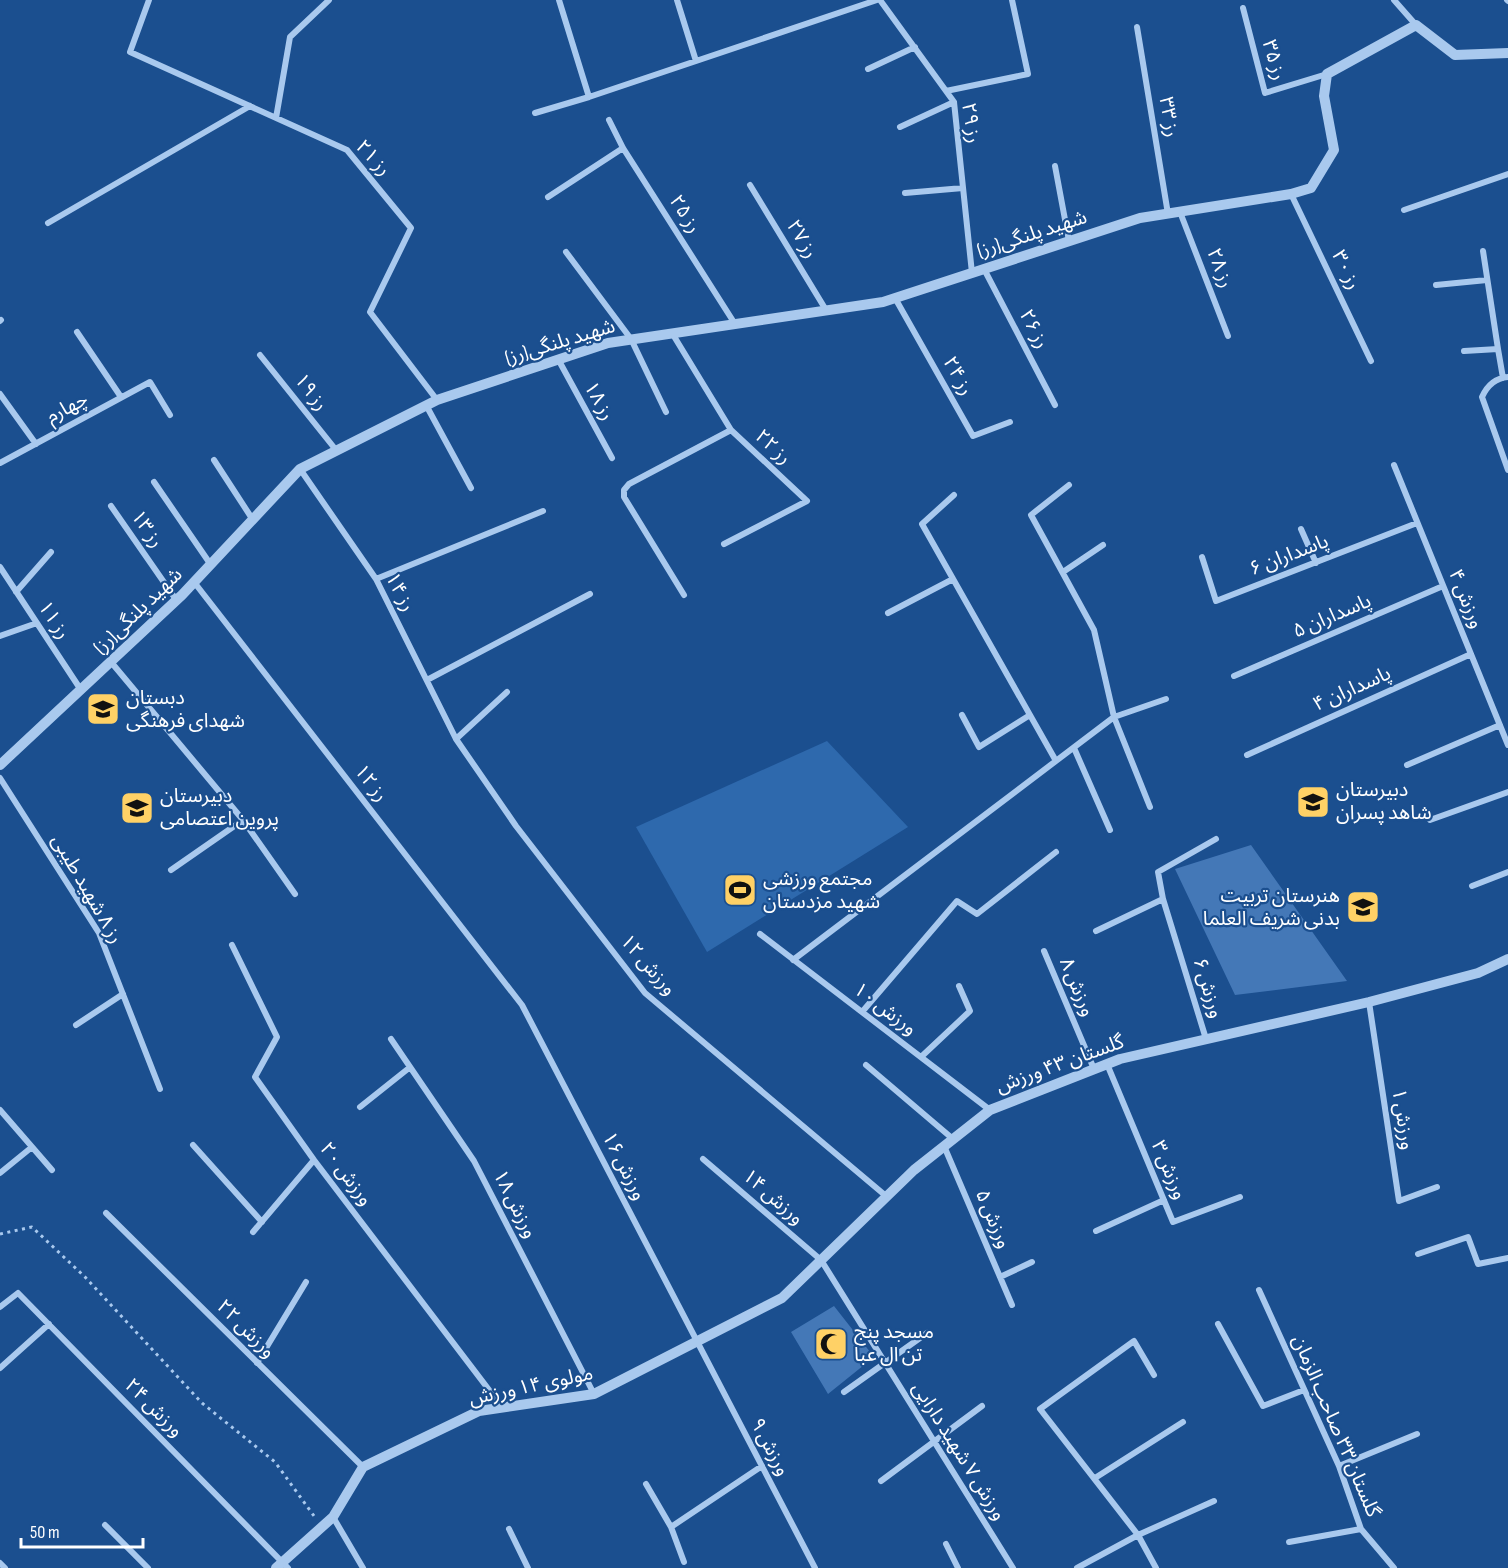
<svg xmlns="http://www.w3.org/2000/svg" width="1508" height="1568" font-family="'Sofia Sans Condensed','Noto Sans Arabic',sans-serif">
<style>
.pitch{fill:#2e69ad}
.building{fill:#4478b7}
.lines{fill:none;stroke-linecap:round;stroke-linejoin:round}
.path{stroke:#a9c9ee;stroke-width:3;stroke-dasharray:3 4.5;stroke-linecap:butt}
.minor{stroke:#a9c9ee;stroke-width:6}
.tertiary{stroke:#a9c9ee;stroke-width:10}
.labels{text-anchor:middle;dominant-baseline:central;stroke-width:4.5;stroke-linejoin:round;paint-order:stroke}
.street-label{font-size:20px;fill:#fff;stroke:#1b4f8f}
.poi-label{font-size:20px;fill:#fff;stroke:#1b4f8f;text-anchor:start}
</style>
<rect width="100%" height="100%" fill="#1b4f8f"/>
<path class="pitch" d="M827,741L908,827L707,952L636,827Z"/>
<path class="building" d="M1251,845L1347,981L1235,995L1175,869Z
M834,1306L874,1357L828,1394L791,1332Z"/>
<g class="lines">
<path class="path" d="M0,1234L32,1227L85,1277L202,1403L275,1462L314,1516"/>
<path class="minor" d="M149,0L130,52L347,150L411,228L370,312L437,400
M559,0L589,97
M677,0L696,61
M880,0L954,102L972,273
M1394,0L1416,25
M1507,0L1508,1
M1243,8L1265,93L1327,74
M1137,27L1168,214
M868,69L915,47
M946,91L1028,74L1012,0
M535,113L589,97L877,0
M276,118L290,37L329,0
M609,120L623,148L735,324
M900,127L954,102
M1055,166L1069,241
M750,185L826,310
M905,193L963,188
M1291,194L1371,361
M548,197L623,148
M1404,210L1508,174
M1180,212L1228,336
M48,223L250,106
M1483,251L1498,349
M566,252L631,339L666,412
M984,269L1055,405
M1436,285L1487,280
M895,298L973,436L1010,422
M0,321L1,320
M77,332L121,397
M672,333L731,430L807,501L724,544
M1464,351L1498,349L1503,378
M260,355L336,450
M558,359L612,458
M1508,377C1495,378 1487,386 1482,397L1508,470
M0,394L36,444
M426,405L471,488
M214,460L253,520
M0,463L150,382L170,415
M1394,465L1508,745
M300,469L376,579L456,739L516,826L645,993L886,1196
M154,482L211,565
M1069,485L1031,515L1094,630L1114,717L1150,807
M954,495L922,524L1056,761
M111,506L177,601
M1301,529L1316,563
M1202,557L1216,601L1417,523
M0,567L81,690
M1063,572L1103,545
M376,579L543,511
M194,582L522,1005L815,1568
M16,592L51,552
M684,595L624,497V490L629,484L731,430
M888,613L953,579
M0,636L37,623
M111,662L243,820L295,894
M1234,676L1443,586
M427,680L590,594
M962,715L979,747L1030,715
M456,739L507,692
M1074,748L1110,830
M1247,755L1471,654
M1407,765L1500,725
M0,778L99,933L160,1089
M1430,820L1508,792
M171,870L243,820
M1472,886L1508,872
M1096,931L1163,899
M760,934L990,1110
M232,945L277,1037L255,1077L314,1160L502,1407
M1044,951L1094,1069
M793,960L1114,717L1166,699
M1369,1002L1399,1201L1437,1187
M862,1012L957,901L977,914L1056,852
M76,1025L123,994
M391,1039L474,1161L594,1394
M1206,1039L1163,899L1158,872L1216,839
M921,1057L970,1011L959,986
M1107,1064L1173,1222L1240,1197
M866,1065L953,1139
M360,1107L409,1068
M0,1110L52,1170
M193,1145L262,1222
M944,1146L1012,1305
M703,1159L821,1260L1013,1568
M0,1173L32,1147
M106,1213L363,1467
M1096,1231L1164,1200
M253,1232L314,1160
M1418,1254L1468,1237L1478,1264L1508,1258
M1000,1277L1032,1262
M1259,1290L1339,1466L1361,1529L1394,1568
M0,1307L18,1293L288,1568
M1218,1324L1263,1406L1304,1390
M257,1363L306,1282
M0,1368L49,1324
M1154,1375L1134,1341L1040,1409L1138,1535L1156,1568
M844,1392L927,1333
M1339,1466L1417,1434
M1095,1478L1183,1422
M881,1481L982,1406
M646,1484L671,1527L684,1562
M333,1517L363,1568
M105,1525L148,1568
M671,1527L762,1466
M509,1529L528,1568
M1289,1542L1361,1529
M946,1544L958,1568
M0,1563L5,1568
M1077,1568L1138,1535L1214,1501"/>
<path class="tertiary" d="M0,765L182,595L300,469L437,400L608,343L883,302L1140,218L1291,194L1311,188L1334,150L1324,96L1327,74L1416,25L1455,55L1508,53
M276,1568L333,1517L363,1467L479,1411L594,1394L782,1298L914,1170L990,1110L1120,1059L1369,1002L1478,973L1508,959"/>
</g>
<defs>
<g id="school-square" transform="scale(1.725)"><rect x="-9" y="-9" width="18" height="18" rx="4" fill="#ffd166" stroke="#1b4f8f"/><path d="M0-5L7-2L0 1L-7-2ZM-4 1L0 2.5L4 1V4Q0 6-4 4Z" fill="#111"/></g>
<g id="stadium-square" transform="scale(1.725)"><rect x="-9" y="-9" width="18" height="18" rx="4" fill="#ffd166" stroke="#1b4f8f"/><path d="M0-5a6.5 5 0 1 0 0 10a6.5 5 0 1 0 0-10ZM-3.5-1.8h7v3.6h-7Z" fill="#111"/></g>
<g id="mosque-square" transform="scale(1.725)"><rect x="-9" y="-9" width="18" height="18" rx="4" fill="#ffd166" stroke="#1b4f8f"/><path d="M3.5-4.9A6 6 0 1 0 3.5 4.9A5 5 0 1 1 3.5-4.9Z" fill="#111"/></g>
</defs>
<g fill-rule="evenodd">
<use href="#school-square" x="103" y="709"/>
<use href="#school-square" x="1313" y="802"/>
<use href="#school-square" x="137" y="808"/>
<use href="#stadium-square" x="740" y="890"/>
<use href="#school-square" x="1363" y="907"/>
<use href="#mosque-square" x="831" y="1344"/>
</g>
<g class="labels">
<g class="street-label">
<text transform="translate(1274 60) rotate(74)">رز ۳۵</text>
<text transform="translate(1169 117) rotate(80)">رز ۳۳</text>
<text transform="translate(971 123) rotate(81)">رز ۲۹</text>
<text transform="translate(373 158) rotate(47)">رز ۲۱</text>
<text transform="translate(685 214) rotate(58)">رز ۲۵</text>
<text transform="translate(1032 234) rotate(-18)">شهید پلنگی(رز)</text>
<text transform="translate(802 239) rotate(59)">رز ۲۷</text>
<text transform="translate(1220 268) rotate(69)">رز ۲۸</text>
<text transform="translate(1346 270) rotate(64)">رز ۳۰</text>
<text transform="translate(1034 329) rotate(62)">رز ۲۶</text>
<text transform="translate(560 342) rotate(-17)">شهید پلنگی(رز)</text>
<text transform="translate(958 376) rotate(61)">رز ۲۴</text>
<text transform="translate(311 392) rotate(52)">رز ۱۹</text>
<text transform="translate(599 401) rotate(61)">رز ۱۸</text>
<text transform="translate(67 408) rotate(-28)">چهارم</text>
<text transform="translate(773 447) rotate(43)">رز ۲۲</text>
<text transform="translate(147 529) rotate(55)">رز ۱۳</text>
<text transform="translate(1289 555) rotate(-21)">پاسداران ۶</text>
<text transform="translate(400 592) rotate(62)">رز ۱۴</text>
<text transform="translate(1466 599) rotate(68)">ورزش ۴</text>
<text transform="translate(138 611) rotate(-44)">شهید پلنگی(رز)</text>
<text transform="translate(1332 616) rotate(-23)">پاسداران ۵</text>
<text transform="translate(54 620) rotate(57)">رز ۱۱</text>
<text transform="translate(1352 689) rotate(-24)">پاسداران ۴</text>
<text transform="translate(371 783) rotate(52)">رز ۱۲</text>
<text transform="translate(87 889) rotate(60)">رز ۸ شهید طیبی</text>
<text transform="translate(648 965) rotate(49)">ورزش ۱۲</text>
<text transform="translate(1077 987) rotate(67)">ورزش ۸</text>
<text transform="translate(1208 988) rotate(73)">ورزش ۶</text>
<text transform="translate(885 1009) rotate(37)">ورزش ۱۰</text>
<text transform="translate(1060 1064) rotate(-20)">گلستان ۴۳ ورزش</text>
<text transform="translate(1403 1119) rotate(81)">ورزش ۱</text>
<text transform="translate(624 1166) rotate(63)">ورزش ۱۶</text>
<text transform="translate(1169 1170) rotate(67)">ورزش ۳</text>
<text transform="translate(346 1174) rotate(53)">ورزش ۲۰</text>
<text transform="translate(773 1197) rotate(41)">ورزش ۱۴</text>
<text transform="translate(515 1204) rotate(63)">ورزش ۱۸</text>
<text transform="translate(993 1219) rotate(67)">ورزش ۵</text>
<text transform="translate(246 1329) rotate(45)">ورزش ۲۲</text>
<text transform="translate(531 1386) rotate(-12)">مولوی ۱۴ ورزش</text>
<text transform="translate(154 1408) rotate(45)">ورزش ۲۴</text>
<text transform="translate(1336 1426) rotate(67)">گلستان ۳۳ صاحب الزمان</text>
<text transform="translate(770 1447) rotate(62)">ورزش ۹</text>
<text transform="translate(959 1451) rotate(58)">ورزش ۷ شهید دارایی</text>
</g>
<g class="poi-label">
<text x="126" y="698">دبستان<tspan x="126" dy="23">شهدای فرهنگی</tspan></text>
<text x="1336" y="790">دبیرستان<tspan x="1336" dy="23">شاهد پسران</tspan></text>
<text x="160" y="796">دبیرستان<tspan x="160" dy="23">پروین اعتصامی</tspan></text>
<text x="763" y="879">مجتمع ورزشی<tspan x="763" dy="23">شهید مزدستان</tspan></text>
<text x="1340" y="896" text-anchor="end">هنرستان تربیت<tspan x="1340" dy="23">بدنی شریف العلما</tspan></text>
<text x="854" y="1332">مسجد پنج<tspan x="854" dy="23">تن ال عبا</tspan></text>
</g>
</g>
<path d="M21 1538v9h122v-9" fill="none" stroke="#ffffff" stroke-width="3"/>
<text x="30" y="1538" font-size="18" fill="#ffffff" stroke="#1b4f8f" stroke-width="4.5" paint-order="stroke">50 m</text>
</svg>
